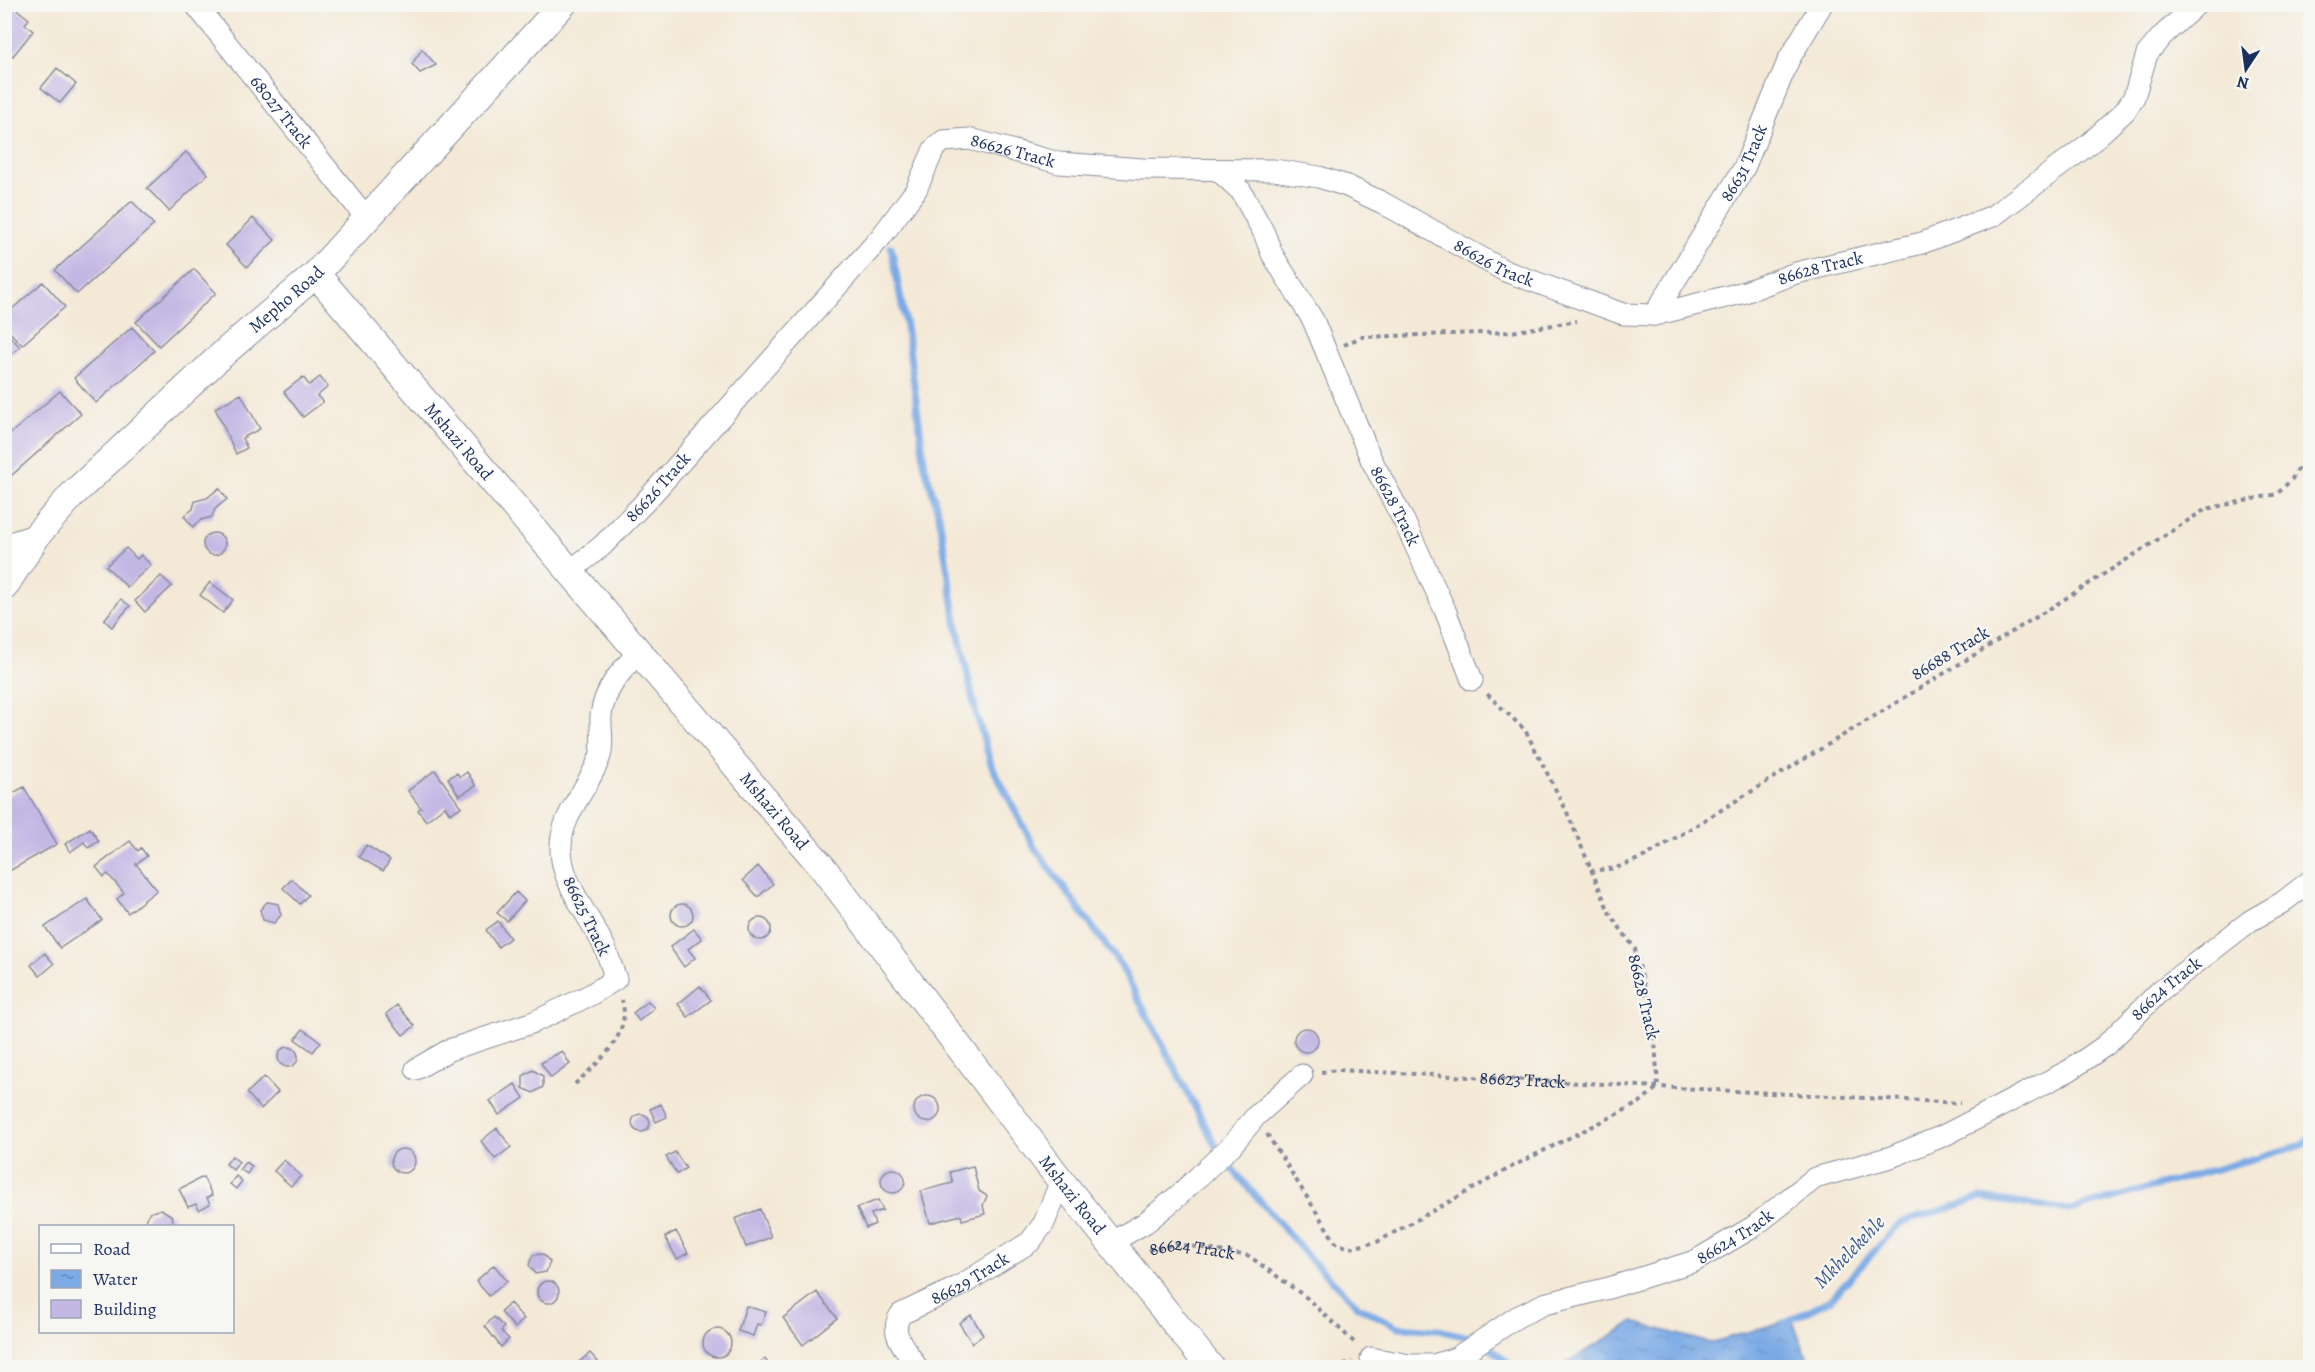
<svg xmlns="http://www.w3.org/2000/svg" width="2315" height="1372" font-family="Alegreya,serif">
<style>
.water{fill:url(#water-ripples);stroke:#4b6ca2;stroke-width:1.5}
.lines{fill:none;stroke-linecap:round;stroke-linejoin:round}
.stream{stroke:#7baae5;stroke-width:7}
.building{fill:#c3b7e4}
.minor-casing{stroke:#888c9a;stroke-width:23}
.tertiary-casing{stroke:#888c9a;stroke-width:29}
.path{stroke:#888c9a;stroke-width:4;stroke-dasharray:4.5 4.5;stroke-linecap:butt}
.minor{stroke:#fff;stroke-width:21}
.tertiary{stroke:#fff;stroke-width:27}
.labels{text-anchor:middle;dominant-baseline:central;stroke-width:4.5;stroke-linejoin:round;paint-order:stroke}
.street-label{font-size:18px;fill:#1b2f5e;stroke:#f6f6f2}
.water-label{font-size:20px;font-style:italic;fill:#385486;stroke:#f6f6f2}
</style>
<defs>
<pattern id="water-ripples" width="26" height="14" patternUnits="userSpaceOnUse" patternTransform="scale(1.5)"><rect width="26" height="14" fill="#7baae5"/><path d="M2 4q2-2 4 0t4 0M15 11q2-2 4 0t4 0" fill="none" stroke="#648bbd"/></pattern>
</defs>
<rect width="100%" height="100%" fill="#f6f6f2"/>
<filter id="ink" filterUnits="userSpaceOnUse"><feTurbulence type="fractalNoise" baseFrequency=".0167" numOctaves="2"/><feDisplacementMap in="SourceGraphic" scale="12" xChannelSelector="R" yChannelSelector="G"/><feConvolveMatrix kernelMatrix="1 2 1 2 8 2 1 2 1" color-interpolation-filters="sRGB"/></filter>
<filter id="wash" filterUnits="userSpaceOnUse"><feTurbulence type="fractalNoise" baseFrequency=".008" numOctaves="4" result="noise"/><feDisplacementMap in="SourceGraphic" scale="24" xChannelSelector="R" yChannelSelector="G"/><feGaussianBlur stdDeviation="1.35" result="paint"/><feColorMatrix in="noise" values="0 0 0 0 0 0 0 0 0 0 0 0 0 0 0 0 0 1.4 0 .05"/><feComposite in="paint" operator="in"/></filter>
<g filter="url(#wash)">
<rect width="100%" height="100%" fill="#f4e9d7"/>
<path class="water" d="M1792,1319L1811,1367H1560L1633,1322L1710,1343Z"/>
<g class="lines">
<path class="stream" d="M891,247L906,326L925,467L939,515L956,622L976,713L991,764L1034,847L1121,966L1221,1156L1312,1261L1359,1307L1398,1327L1438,1330L1482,1340L1513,1368
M1784,1323L1830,1300L1900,1223L1981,1198L2070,1210L2302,1145L2310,1137"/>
</g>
<g id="blocks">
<path class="building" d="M14,7L29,19L25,24L33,31L13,56L4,49V18Z
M422,49L436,65L420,73L412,64Z
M57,68L76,84L60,103L41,88Z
M186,152L208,174L169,211L147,188Z
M132,201L154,225L77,294L55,270Z
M253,218L275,240L247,267L226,245Z
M194,269L216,293L159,346L136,322Z
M43,282L65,307L22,345L4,326V316Z
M132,327L154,351L96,403L74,378Z
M4,330L20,347L4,360Z
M303,377L309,385L320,377L328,387L317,396L323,402L303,417L284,392Z
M60,391L81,414L4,482V439Z
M241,394L260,429L242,438L247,448L236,454L215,408Z
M219,488L227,499L215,509L212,517L201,520L193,527L184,516L193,509L195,501L207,498Z
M203 544a11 11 0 1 1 22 0a11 11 0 1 1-22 0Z
M126,548L137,559L141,555L151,565L127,587L106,566Z
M161,576L172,586L145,612L135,601Z
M210,582L233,600L223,613L200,595Z
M121,599L130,606L112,627L104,620Z
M435,770L461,807L450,814L445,806L426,821L418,810L421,808L408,791Z
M467,772L476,786L459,796L448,778L457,773L460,777Z
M24,787L57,844L4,874V798Z
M90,828L99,841L88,848L84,842L70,852L65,844Z
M130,841L138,851L141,848L147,856L136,864L157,890L128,913L117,899L124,893L108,874L104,877L96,867Z
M366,845L390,860L383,871L359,857Z
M758,866L773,884L758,897L743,880Z
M292,879L308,895L300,904L283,888Z
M516,892L525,901L507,921L497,913Z
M87,899L102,920L60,948L45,927Z
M267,902L278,904L281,915L274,923L263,920L260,910Z
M671 915a11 11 0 1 1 22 0a11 11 0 1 1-22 0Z
M749 929a11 11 0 1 1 22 0a11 11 0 1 1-22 0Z
M498,921L510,938L498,947L486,930Z
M694,929L702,939L688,949L695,958L684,967L670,947Z
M45,953L54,964L40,976L31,965Z
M700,986L711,1000L688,1017L678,1004Z
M648,1001L654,1008L639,1021L633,1013Z
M397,1005L415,1026L403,1035L386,1014Z
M1294 1040a12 12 0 1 1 24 0a12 12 0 1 1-24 0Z
M303,1029L321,1042L313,1052L295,1039Z
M278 1057a10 10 0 1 1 20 0a10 10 0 1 1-20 0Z
M562,1051L570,1064L551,1078L541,1063Z
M533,1070L543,1076V1087L533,1093L523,1088V1076Z
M264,1077L278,1092L261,1109L247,1093Z
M515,1084L524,1098L499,1115L490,1101Z
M914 1109a13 13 0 1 1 26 0a13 13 0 1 1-26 0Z
M661,1104L667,1117L656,1122L650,1109Z
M632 1123a9 9 0 1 1 18 0a9 9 0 1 1-18 0Z
M497,1128L511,1147L495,1159L481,1141Z
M391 1161a12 12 0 1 1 24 0a12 12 0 1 1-24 0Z
M675,1152L686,1168L677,1174L666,1157Z
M232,1156L239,1162L233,1170L226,1164Z
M284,1160L301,1176L291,1186L274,1171Z
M245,1162L252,1166L247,1174L240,1169Z
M973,1166L979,1191L987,1196L983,1205L985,1214L962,1220L961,1215L930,1223L921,1191L953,1183L950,1172Z
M881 1181a12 12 0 1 1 24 0a12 12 0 1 1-24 0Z
M236,1176L242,1181L236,1189L230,1184Z
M203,1177L212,1195L207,1198L210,1204L199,1210L196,1204L188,1207L179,1189Z
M878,1200L883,1210L871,1214L875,1224L866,1228L857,1208Z
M161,1209L172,1216L174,1226H144L149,1213Z
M760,1209L771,1237L746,1247L735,1219Z
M676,1231L688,1253L677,1259L665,1237Z
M543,1254L550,1262L546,1272L535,1274L529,1265L533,1255Z
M494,1265L507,1281L489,1296L476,1281Z
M537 1292a11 11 0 1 1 22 0a11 11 0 1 1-22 0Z
M817,1292L837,1318L803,1345L783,1318Z
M510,1303L524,1319L515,1328L501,1312Z
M746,1306L766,1312L761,1325L757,1324L753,1336L738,1331Z
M971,1315L983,1335L972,1343L959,1323Z
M494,1317L504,1327L501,1331L509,1339L501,1347L485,1326Z
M703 1343a14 14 0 1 1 28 0a14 14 0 1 1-28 0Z
M590,1353L598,1362L591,1368H572Z
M765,1359L771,1368H752Z"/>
</g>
</g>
<g filter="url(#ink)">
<use href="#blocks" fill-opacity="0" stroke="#888c9a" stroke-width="1.5"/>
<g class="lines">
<g class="minor-casing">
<g id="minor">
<path id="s3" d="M195,4L368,220"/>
<path id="s4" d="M1220,172L1241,191L1264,233L1272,254L1313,320L1371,459L1404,521L1445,610L1472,680"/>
<path id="s5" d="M1654,315L1744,168L1789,59L1822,4"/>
<path d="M4,545L38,534"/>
<path id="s6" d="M570,571L602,546L645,502L881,237L916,190L934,149L943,141L970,139L1059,163L1143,169L1274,170L1319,177L1347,186L1383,203L1505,271L1623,314L1654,315L1745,292L1796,273L1922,243L1993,216L2089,144L2125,111L2134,97L2147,54L2162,36L2197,4"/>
<path d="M416,1069L449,1050L534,1022L590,995L616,979C612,969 609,958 605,948C586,908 547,869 566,822C575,799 592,780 600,756C604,744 600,728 601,715C605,688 620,672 638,653"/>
<path d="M1110,1243L1145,1223L1178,1196L1232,1145L1256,1116L1302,1075"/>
<path id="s7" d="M1371,1358L1410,1365H1434L1456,1358L1517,1317L1544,1304L1609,1288L1695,1261L1753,1227L1815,1178L1891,1157L1945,1135L2070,1070L2106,1045L2161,990L2250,921L2283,902L2310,881"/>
<path id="s8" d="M917,1368C908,1350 887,1334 901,1314L960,1286L1030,1242L1044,1223L1061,1181"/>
</g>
</g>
<g class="tertiary-casing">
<g id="tertiary">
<path id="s9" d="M316,274L823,868L1061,1181L1211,1368"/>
<path id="s10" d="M4,587L38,534L73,494L226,351L316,274L563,4"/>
</g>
</g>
<g class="path">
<path d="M1344,345L1361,337L1512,332L1577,321"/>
<path d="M1590,871L1616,868L1646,856L2046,611L2206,509L2277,494L2292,479L2310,448"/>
<path id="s1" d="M1321,1072L1339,1070L1960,1103"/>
<path d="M575,1084C599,1062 632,1035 622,1000"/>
<path d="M1267,1134L1336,1243L1350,1248L1377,1242L1517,1164L1639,1103L1658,1087L1654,1025L1635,949L1610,914L1566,810L1525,730L1486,693"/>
<path id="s2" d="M1148,1250L1178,1244L1249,1256L1307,1298L1356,1344"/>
<path d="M1335,1368L1352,1361"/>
</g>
<use href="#minor" class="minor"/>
<use href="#tertiary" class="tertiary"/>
</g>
</g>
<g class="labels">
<g class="street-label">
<text stroke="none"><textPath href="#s3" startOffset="138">68027 Track</textPath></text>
<text stroke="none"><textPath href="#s6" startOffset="644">86626 Track</textPath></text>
<text stroke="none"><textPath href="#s5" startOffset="177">86631 Track</textPath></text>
<text stroke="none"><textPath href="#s6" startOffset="1148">86626 Track</textPath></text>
<text stroke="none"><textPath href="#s6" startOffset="1491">86628 Track</textPath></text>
<text stroke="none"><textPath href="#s10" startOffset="405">Mepho Road</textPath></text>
<text stroke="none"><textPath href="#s9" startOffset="220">Mshazi Road</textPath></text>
<text stroke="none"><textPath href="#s6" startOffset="122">86626 Track</textPath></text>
<text stroke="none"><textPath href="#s4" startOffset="380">86628 Track</textPath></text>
<text transform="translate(1950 653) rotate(-31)">86688 Track</text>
<text stroke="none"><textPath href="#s9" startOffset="706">Mshazi Road</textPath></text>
<text transform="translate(587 916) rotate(64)">86625 Track</text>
<text stroke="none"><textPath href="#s7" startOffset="898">86624 Track</textPath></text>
<text transform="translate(1644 997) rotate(77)">86628 Track</text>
<text stroke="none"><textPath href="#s1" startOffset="202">86623 Track</textPath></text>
<text stroke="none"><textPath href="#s9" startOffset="1192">Mshazi Road</textPath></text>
<text stroke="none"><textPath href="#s7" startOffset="394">86624 Track</textPath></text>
<text stroke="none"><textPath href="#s2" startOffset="45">86624 Track</textPath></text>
<text stroke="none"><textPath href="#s8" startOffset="138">86629 Track</textPath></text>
</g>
<g class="water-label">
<text transform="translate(1849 1252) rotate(-46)">Mkhelekehle</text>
</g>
</g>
<rect width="2315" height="1372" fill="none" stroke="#f6f6f2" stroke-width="24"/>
<rect x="39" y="1225" width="195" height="108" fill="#f6f6f2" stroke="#9ea6b7" stroke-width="1.5"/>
<rect x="51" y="1244" width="30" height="9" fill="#ffffff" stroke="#9ea6b7" stroke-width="1.5"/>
<text x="93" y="1255" font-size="18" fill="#1b2f5e">Road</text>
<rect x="51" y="1270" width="30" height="18" fill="url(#water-ripples)" stroke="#9ea6b7" stroke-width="1.5"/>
<text x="93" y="1285" font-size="18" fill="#1b2f5e">Water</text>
<rect x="51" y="1300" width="30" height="18" fill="#c3b7e4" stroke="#9ea6b7" stroke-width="1.5"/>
<text x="93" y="1315" font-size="18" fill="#1b2f5e">Building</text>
<g transform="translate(2246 69) rotate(193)" stroke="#f6f6f2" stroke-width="4.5" paint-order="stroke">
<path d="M0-4.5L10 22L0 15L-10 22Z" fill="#1b2f5e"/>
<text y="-9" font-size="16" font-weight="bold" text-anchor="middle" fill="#1b2f5e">N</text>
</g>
</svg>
